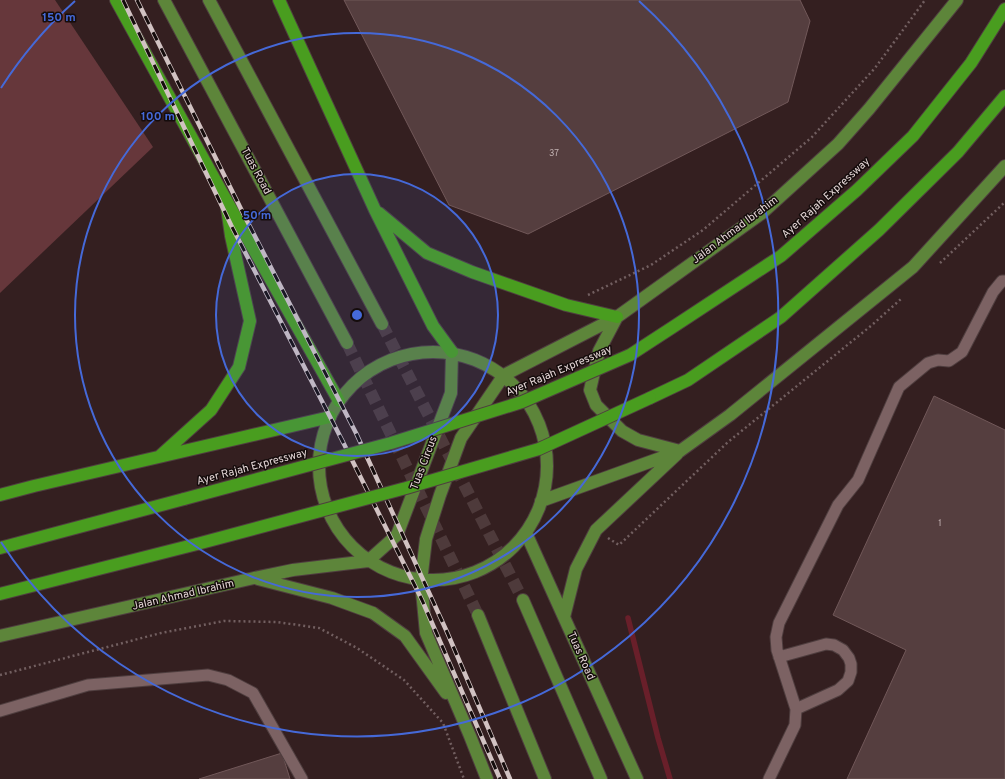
<svg xmlns="http://www.w3.org/2000/svg" width="1005" height="779" font-family="Overpass,sans-serif">
<style>
.green{fill:#66373b}
.lines{fill:none;stroke-linecap:round;stroke-linejoin:round}
.stream{stroke:#691f2a;stroke-width:5.5}
.building{fill:#553e3f;stroke:#715859}
.primary-tunnel{stroke:#4e3a3b;stroke-width:12;stroke-dasharray:12 6;stroke-linecap:butt}
.service-casing{stroke:#4f3e3f;stroke-width:13}
.primary-casing{stroke:#4f3e3f;stroke-width:14}
.motorway-casing{stroke:#4f3e3f;stroke-width:14}
.path{stroke:#725f60;stroke-width:2.5;stroke-dasharray:2 3;stroke-linecap:butt}
.service{stroke:#7c6263;stroke-width:11}
.primary{stroke:#5d853a;stroke-width:12}
.motorway{stroke:#499d1f;stroke-width:12}
.rail-casing{stroke:#d1c2c2;stroke-width:4.5}
.rail{stroke:#150c0c;stroke-width:3;stroke-dasharray:9;stroke-linecap:butt}
.motorway-bridge-casing{stroke:#4f3e3f;stroke-width:14;stroke-linecap:butt}
.motorway-bridge{stroke:#499d1f;stroke-width:12}
.ring{fill:none;stroke:#4569d8;stroke-width:2}
.labels{text-anchor:middle;dominant-baseline:central;stroke-width:3;stroke-linejoin:round;paint-order:stroke}
.number-label{font-size:9px;fill:#c0b0b0}
.street-label{font-size:11px;fill:#e4d6d6;stroke:#150c0c}
.centre{fill:#4569d8;stroke:#150c0c;stroke-width:2}
.ring-label{font-size:12px;text-anchor:middle;font-weight:bold;fill:#4569d8;stroke:#150c0c;stroke-width:3;stroke-linejoin:round;paint-order:stroke}
</style>
<rect width="100%" height="100%" fill="#341f20"/>
<path class="green" d="M0,0H55L153,147L0,293Z"/>
<g class="lines">
<path class="stream" d="M628,618L658,738L670,779"/>
</g>
<path class="building" d="M344,0H800L810,21L788,102L528,234L449,205Z
M934,396L1005,430V779H847L906,650L833,615Z
M282,753L290,779H199Z"/>
<g class="lines">
<path class="primary-tunnel" d="M382,324L523,600
M347,343L478,615"/>
<g class="service-casing">
<path id="service" d="M779,657L826,644L834,645L843,650L849,658L851,664V672L848,681L838,690L796,709
M0,711L88,685L208,675L228,680L253,693L302,779
M769,779L795,725L796,709L777,650L776,637L779,623L838,505L858,480L899,387L928,363L938,360L949,361L962,352L993,292L1002,281H1005"/>
</g>
<g class="primary-casing">
<path id="primary" d="M164,0L347,343
M209,0L382,324
M617,317L599,351L590,390L596,405L622,431L638,440L680,451
M319 466a114 114 0 1 1 228 0a114 114 0 1 1-228 0Z
M541,501L680,451L730,415L913,267L1005,166
M526,533L637,779
M368,561L397,535L451,393L452,352
M258,579L332,598L373,613L405,636L446,693
M523,600L601,779
M478,615L545,779
M564,617L576,569L596,530L677,454
M0,636L254,578L293,570L368,561
M487,779L470,736L426,633L421,581L426,539L440,495L461,438L504,375L617,317L762,213L838,144L869,109L957,0"/>
</g>
<g class="motorway-casing">
<path id="motorway" d="M116,0L226,200L339,401
M279,0L375,210L433,326L452,352
M379,213L427,253L472,272L566,305L617,317
M630,355L673,327L781,256L857,190L913,136L971,63L1005,9
M650,398L688,380L781,317L879,230L958,152L1005,96
M160,456L211,410L239,367L250,321L231,236L227,208
M0,495L34,486L330,417
M0,548L184,499
M0,594L197,544"/>
</g>
<path class="path" d="M940,263L1005,202
M588,295L651,265L703,230L812,137L875,68L925,0
M608,538L619,545L728,442L872,325L901,299
M0,675L161,633L224,621L277,622L319,628L357,648L404,680L443,723L464,779"/>
<use href="#service" class="service"/>
<use href="#primary" class="primary"/>
<use href="#motorway" class="motorway"/>
<g class="rail-casing">
<path id="rail" d="M123,0L231,225L342,440L422,600L500,779
M137,0L243,213L356,433L447,632L510,779"/>
</g>
<use href="#rail" class="rail"/>
<g class="motorway-bridge-casing">
<path id="motorway-bridge" d="M184,499L391,443L522,402L630,355
M197,544L406,488L539,449L650,398"/>
</g>
<use href="#motorway-bridge" class="motorway-bridge"/>
</g>
<circle cx="357" cy="315" r="141" fill="#4569d8" fill-opacity=".12"/>
<g class="ring">
<circle cx="357" cy="315" r="141"/>
<circle cx="357" cy="315" r="282"/>
<path d="M1 88A422 422 0 0 1 75 1M639 1A422 422 0 1 1 1 542"/>
</g>
<g class="labels">
<g class="number-label">
<text x="554" y="153">37</text>
<text x="940" y="523">1</text>
</g>
<g class="street-label">
<text transform="translate(256 171) rotate(62)">Tuas Road</text>
<text transform="translate(826 198) rotate(-42)">Ayer Rajah Expressway</text>
<text transform="translate(735 230) rotate(-37)">Jalan Ahmad Ibrahim</text>
<text transform="translate(559 371) rotate(-23)">Ayer Rajah Expressway</text>
<text transform="translate(424 463) rotate(-69)">Tuas Circus</text>
<text transform="translate(252 467) rotate(-15)">Ayer Rajah Expressway</text>
<text transform="translate(183 595) rotate(-13)">Jalan Ahmad Ibrahim</text>
<text transform="translate(581 656) rotate(66)">Tuas Road</text>
</g>
</g>
<circle cx="357" cy="315" r="6" class="centre"/>
<g class="ring-label">
<text x="59" y="21">150 m</text>
<text x="158" y="120">100 m</text>
<text x="257" y="219">50 m</text>
</g>
</svg>
